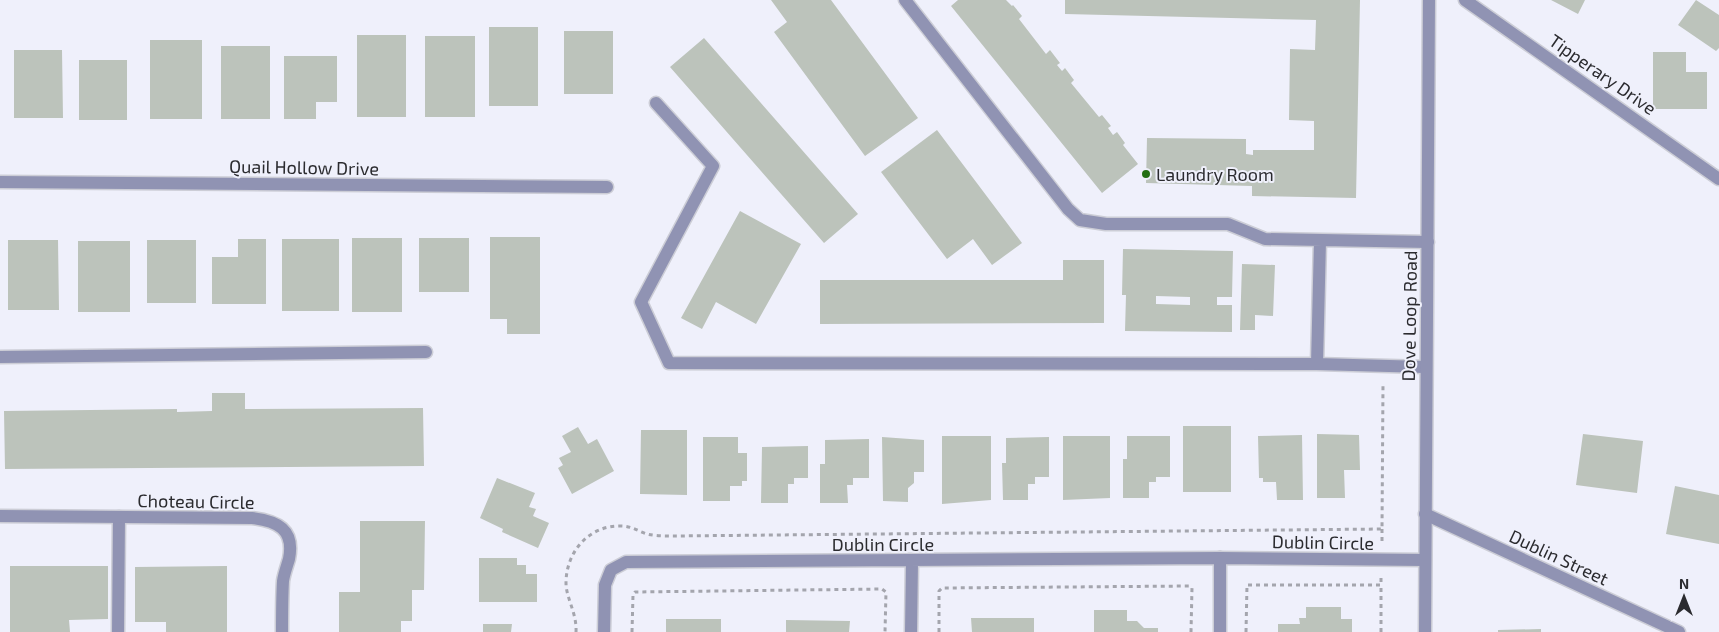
<svg xmlns="http://www.w3.org/2000/svg" width="1719" height="632" font-family="'Exo 2',sans-serif">
<style>
.building{fill:#bcc3bb;fill-rule:evenodd}
.lines{fill:none;stroke-linecap:round;stroke-linejoin:round}
.service-casing{stroke:#cccdd6;stroke-width:15}
.minor-casing{stroke:#cccdd6;stroke-width:15}
.tertiary-casing{stroke:#cccdd6;stroke-width:15}
.path{stroke:#a4a5ad;stroke-width:3;stroke-dasharray:4 4;stroke-linecap:butt}
.service{stroke:#9093b3;stroke-width:12}
.minor{stroke:#9093b3;stroke-width:12}
.tertiary{stroke:#9093b3;stroke-width:12}
.poi-dot{fill:#236f13;stroke:#eff0fb;stroke-width:2}
.labels{text-anchor:middle;dominant-baseline:central;stroke-width:4;stroke-linejoin:round;paint-order:stroke}
.street-label{font-size:18px;fill:#2b2b2f;stroke:#eff0fb}
.poi-label{font-size:18px;fill:#2b2b2f;stroke:#eff0fb;text-anchor:start}
</style>
<rect width="100%" height="100%" fill="#eff0fb"/>
<path class="building" d="M771,0H831L918,118L865,156L774,32L787,22Z
M958,0H1006L1012,6L1013,5L1022,16L1019,19L1046,54L1050,50L1060,63L1057,65L1062,71L1065,68L1074,80L1071,83L1099,117L1102,115L1111,126L1108,128L1113,135L1117,132L1125,143L1123,145L1138,164L1102,193L951,6Z
M1065,0H1360L1356,198L1252,196V186L1146,183L1147,138L1246,139V154L1253,155V150H1314V121L1289,120L1290,49L1315,50L1316,20L1065,14Z
M1551,0H1585L1578,14Z
M1696,0L1719,15V48L1716,51L1678,25Z
M489,27H538V106H489Z
M564,31H613V94H564Z
M357,35H406V117H357Z
M425,36H475V117H425Z
M704,38L858,214L824,243L670,67Z
M150,40H202V119H150Z
M221,46H270V119H221Z
M14,50H62L63,118H14Z
M1653,52H1686V72H1707V109H1653Z
M284,56H337V102H316V119H284Z
M79,60H127V120H79Z
M937,130L1022,243L992,265L973,239L947,259L881,172Z
M740,211L801,244L756,324L716,302L702,329L681,318Z
M490,237H540V334H507V319H490Z
M352,238H402V312H352Z
M419,238H469V292H419Z
M238,239H266V304H212V257H238Z
M282,239H339V311H282Z
M8,240H58L59,310H8Z
M147,240H196V303H147Z
M78,241H130V312H78Z
M1123,249L1233,251L1232,297H1217V305H1232V332L1125,331L1126,295H1122ZM1156,296L1190,297V305L1156,304Z
M1063,260H1104V323L820,324V280H1063Z
M1242,264L1275,265L1273,316L1255,315V330H1240Z
M212,393H245V409L423,408L424,466L5,469L4,411L177,409V412L212,411Z
M1183,426H1231V492H1183Z
M578,427L588,444L597,439L614,471L572,494L558,468L563,465L559,458L571,452L562,436Z
M641,430H687V495L640,494Z
M1317,434L1359,435L1360,470H1344L1345,498H1317Z
M1583,434L1643,441L1637,493L1576,485Z
M1302,435L1303,500H1277L1276,482H1263V478H1259L1258,436Z
M942,436H991V500L942,504Z
M1063,436H1110V498L1063,500Z
M1127,436H1170V477H1156V482H1149V498H1123V459H1127Z
M703,437H738V453H747V481H742V486H730V501H703Z
M882,437L924,440V472H914V483L908,488V502L883,501Z
M1049,437V477H1035V484H1028V500H1003L1002,463H1006V438Z
M869,439V478H853V485H847L848,503H820V464H825V440Z
M808,446V478H794V484H788V503H761L762,447Z
M497,478L535,493L529,507L536,509L533,516L549,523L538,548L502,532L503,529L480,518Z
M1675,486L1719,495V544L1666,534Z
M360,521H425L424,590H412V621H401V632H339V592H360Z
M479,558H517V565H526V574H537V602H479Z
M10,566H108V619L69,620L70,632H10Z
M227,566V632H166V622H135V567Z
M1306,607H1341V619H1352V632H1278V624H1300L1299,618H1306Z
M1094,610H1127V621H1137L1144,628H1158V632H1094Z
M971,618H1034V632H972Z
M666,619H721V632H666Z
M786,620L850,621L849,632H786Z
M483,624H512L511,632H483Z
M1541,629V632H1498V630Z"/>
<g class="lines">
<g class="service-casing">
<path id="service" d="M905,0L1068,209L1080,220L1106,224H1228L1265,239L1428,242
M656,103L713,166L641,302L669,363L1317,364L1425,367
M0,357L426,352
M1317,364L1320,241
M118,632L119,517"/>
</g>
<g class="minor-casing">
<path id="minor" d="M1465,0L1719,179
M0,182L607,187
M1425,514L1679,632
M0,516L252,518C277,521 295,529 289,559C287,566 284,574 283,581C282,598 282,615 282,632
M604,632L605,585L611,570L626,562L1220,558L1425,560
M911,632L912,562
M1220,632V558"/>
</g>
<g class="tertiary-casing">
<path id="tertiary" d="M1425,632L1429,0"/>
</g>
<path class="path" d="M1382,529V541
M576,632C577,613 566,598 566,583C566,552 589,525 621,526C631,526 638,531 647,534C655,536 665,536 674,536L1382,529L1383,384
M632,632L633,595L635,592L882,589L886,592L885,632
M939,632V591L942,588L1189,586L1192,588L1191,632
M1246,632L1247,585H1381V578
M1381,632V585"/>
<use href="#service" class="service"/>
<use href="#minor" class="minor"/>
<use href="#tertiary" class="tertiary"/>
</g>
<circle class="poi-dot" cx="1146" cy="174" r="5"/>
<g class="labels">
<g class="street-label">
<text transform="translate(1603 74) rotate(35)">Tipperary Drive</text>
<text transform="translate(304 167) rotate(1)">Quail Hollow Drive</text>
<text transform="translate(1409 316) rotate(-89)">Dove Loop Road</text>
<text transform="translate(196 501) rotate(1)">Choteau Circle</text>
<text transform="translate(1323 542) rotate(1)">Dublin Circle</text>
<text x="883" y="544">Dublin Circle</text>
<text transform="translate(1559 557) rotate(25)">Dublin Street</text>
</g>
<g class="poi-label">
<text x="1156" y="174">Laundry Room</text>
</g>
</g>
<g transform="translate(1684 597)" stroke="#eff0fb" stroke-width="4" paint-order="stroke">
<path d="M0-4L9 19L0 12L-9 19Z" fill="#2b2b2f"/>
<text y="-8" font-size="14" font-weight="bold" text-anchor="middle" fill="#2b2b2f">N</text>
</g>
</svg>
